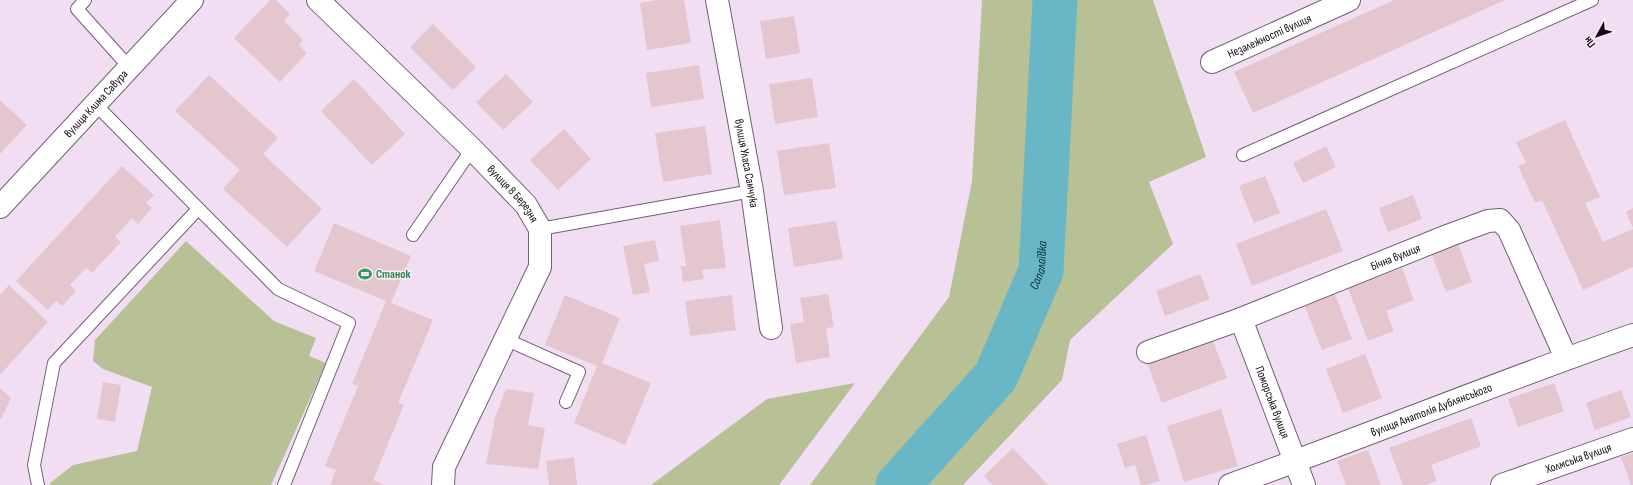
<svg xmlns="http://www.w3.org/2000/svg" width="1633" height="485" font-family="'Sofia Sans Condensed',sans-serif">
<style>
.green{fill:#b8c196}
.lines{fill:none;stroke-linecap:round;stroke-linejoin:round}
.river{stroke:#68b6c6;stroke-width:45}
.building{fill:#e4c6ce}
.service-casing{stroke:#716073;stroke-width:14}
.minor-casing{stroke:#716073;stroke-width:24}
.tertiary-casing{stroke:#716073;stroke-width:24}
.service{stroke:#fff;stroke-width:12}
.minor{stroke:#fff;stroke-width:22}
.tertiary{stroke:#fff;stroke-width:22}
.labels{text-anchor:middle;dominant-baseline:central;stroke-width:3;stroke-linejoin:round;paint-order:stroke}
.street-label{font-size:12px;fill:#100910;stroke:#fdedfe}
.leisure-label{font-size:12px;font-weight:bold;fill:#27864d;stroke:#fdedfe;text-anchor:start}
.water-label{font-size:13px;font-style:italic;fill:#0c333a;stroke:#fdedfe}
</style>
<rect width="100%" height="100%" fill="#f2def3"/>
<path class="green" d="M982,0H1153L1206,157L1149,182L1173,244L1070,340L1062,380L963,485H810L949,297L972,181Z
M186,241L274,321L316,338L309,356L326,363L271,485H50V483L73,465L137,451L152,387L103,369L93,361L95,340Z
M855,383L779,485H651L767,399Z"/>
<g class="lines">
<path class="river" id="s1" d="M898,485L996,376L1041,271L1055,0"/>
</g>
<path class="building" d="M270,0H276L290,14L284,21L303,40L299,45L307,53L280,82L234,38Z
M656,0H684L691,43L647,50L640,3Z
M1394,0H1505L1253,113L1234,72Z
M794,16L800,53L766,59L760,21Z
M433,24L476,67L453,90L410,47Z
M699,65L704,99L651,107L646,73Z
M506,74L533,102L503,130L476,102Z
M209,75L278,138L263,154L322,209L287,247L223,189L240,170L175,111Z
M812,78L818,117L775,124L769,84Z
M354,79L405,134L372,165L321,111Z
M0,100L27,125L0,154Z
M1565,120L1600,197L1585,203L1603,242L1633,229V267L1583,290L1542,200L1535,203L1518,166L1526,163L1516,142Z
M705,126L712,174L663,182L655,133Z
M564,129L591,159L558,190L530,160Z
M829,143L836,188L784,195L777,151Z
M1326,146L1336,167L1303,183L1293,163Z
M122,166L154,195L146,203L152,208L138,224L132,218L115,237L121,242L92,273L86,268L78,276L70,285L76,291L62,306L56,301L48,310L16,281Z
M1265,176L1280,213L1254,223L1239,186Z
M1413,195L1422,219L1388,232L1379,208Z
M1633,208V228L1626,212Z
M1326,209L1343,251L1252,286L1236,244Z
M720,220L726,268L702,270L704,279L683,282L681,266H686L680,226Z
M836,221L843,259L794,267L788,228Z
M334,223L411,256L391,303L433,320L398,403L404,405L373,480L384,485H330L336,470L325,466L358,386L352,384L386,301L314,271Z
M655,240L659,261L644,264L650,292L633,295L623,246Z
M1458,243L1472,282L1446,292L1431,253Z
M1402,268L1414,300L1386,311L1394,331L1368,341L1346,283L1370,274L1373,279Z
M1200,274L1210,299L1165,316L1156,291Z
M9,285L48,322L0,375V295Z
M1332,286L1352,339L1322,350L1301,297Z
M828,294L834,327L826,328L830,357L796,363L790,324L804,322L800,298Z
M565,295L620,318L602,363L651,383L625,445L574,423L597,366L545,345Z
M732,295L736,330L690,336L685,301Z
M1211,336L1227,378L1162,403L1146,360Z
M1365,354L1382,398L1343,413L1326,369Z
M103,382L121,385L115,422L97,419Z
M1554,383L1564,411L1518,427L1508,399Z
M0,388L11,398L1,419H0Z
M506,389L534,393L528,425L545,428L538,469L486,464L495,418Z
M1621,390L1631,417L1595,430L1586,403Z
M1221,409L1238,466L1184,482L1167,426Z
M1471,418L1481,446L1431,465L1437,481L1426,485H1403L1389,448Z
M1146,435L1160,481L1146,485H1141L1135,465L1125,468L1117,444Z
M1013,448L1048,485H992L984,476Z
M1368,450L1381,485H1346L1337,461Z
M1633,453V485H1631L1621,457Z
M574,457L577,485H549L546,461Z"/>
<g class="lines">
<g class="service-casing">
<path id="service" d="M85,0L77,9L130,68
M95,104L278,289L349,323L284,485
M1243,155L1592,0
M540,229L752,191
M413,235L472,149
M505,339L579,372L566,402
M38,485L34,465L54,363L198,209"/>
</g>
<g class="minor-casing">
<g id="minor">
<path id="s2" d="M318,0L472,149L526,205L540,229V267L444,467L443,485"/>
<path id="s3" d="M717,0L752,191L771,328"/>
<path id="s4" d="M1212,62L1349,0"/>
<path id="s5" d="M1241,319L1304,485"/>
<path id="s6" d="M1148,352L1241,319L1450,235L1488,221L1500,220L1509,230L1566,358"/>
<path id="s7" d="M1230,485C1365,437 1498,382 1633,335"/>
<path id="s8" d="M1502,485L1633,439"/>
</g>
</g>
<g class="tertiary-casing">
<g id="tertiary">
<path id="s9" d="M0,207L192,0"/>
</g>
</g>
<use href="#service" class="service"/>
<use href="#minor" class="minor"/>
<use href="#tertiary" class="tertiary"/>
</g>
<defs>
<g id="stadium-bare" transform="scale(1.08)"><path d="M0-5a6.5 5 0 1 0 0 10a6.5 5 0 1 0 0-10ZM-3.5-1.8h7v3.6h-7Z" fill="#2e9e5b" stroke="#fdedfe" stroke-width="2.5" paint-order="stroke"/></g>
</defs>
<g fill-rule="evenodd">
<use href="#stadium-bare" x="365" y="274"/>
</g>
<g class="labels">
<g class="street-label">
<text stroke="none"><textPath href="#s4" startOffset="63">Незалежності вулиця</textPath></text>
<text stroke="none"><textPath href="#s9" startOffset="141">вулиця Клима Савура</textPath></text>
<text stroke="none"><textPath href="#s3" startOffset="166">вулиця Уласа Самчука</textPath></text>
<text stroke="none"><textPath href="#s2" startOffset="275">вулиця 8 Березня</textPath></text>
<text stroke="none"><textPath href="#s6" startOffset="265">Бічна вулиця</textPath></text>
<text stroke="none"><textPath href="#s5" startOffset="89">Поморська вулиця</textPath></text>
<text stroke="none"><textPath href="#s7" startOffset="215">вулиця Анатолія Дублянського</textPath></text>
<text stroke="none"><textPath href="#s8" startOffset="81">Холмська вулиця</textPath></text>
</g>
<g class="leisure-label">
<text x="376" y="274">Станок</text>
</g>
<g class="water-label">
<text stroke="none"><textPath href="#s1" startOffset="266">Сапалаївка</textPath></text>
</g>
</g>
<g transform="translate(1597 36) rotate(230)" stroke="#fdedfe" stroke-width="3" paint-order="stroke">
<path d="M0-3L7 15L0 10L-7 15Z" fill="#100910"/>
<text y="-6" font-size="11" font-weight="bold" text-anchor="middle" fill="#100910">Пн</text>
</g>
</svg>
